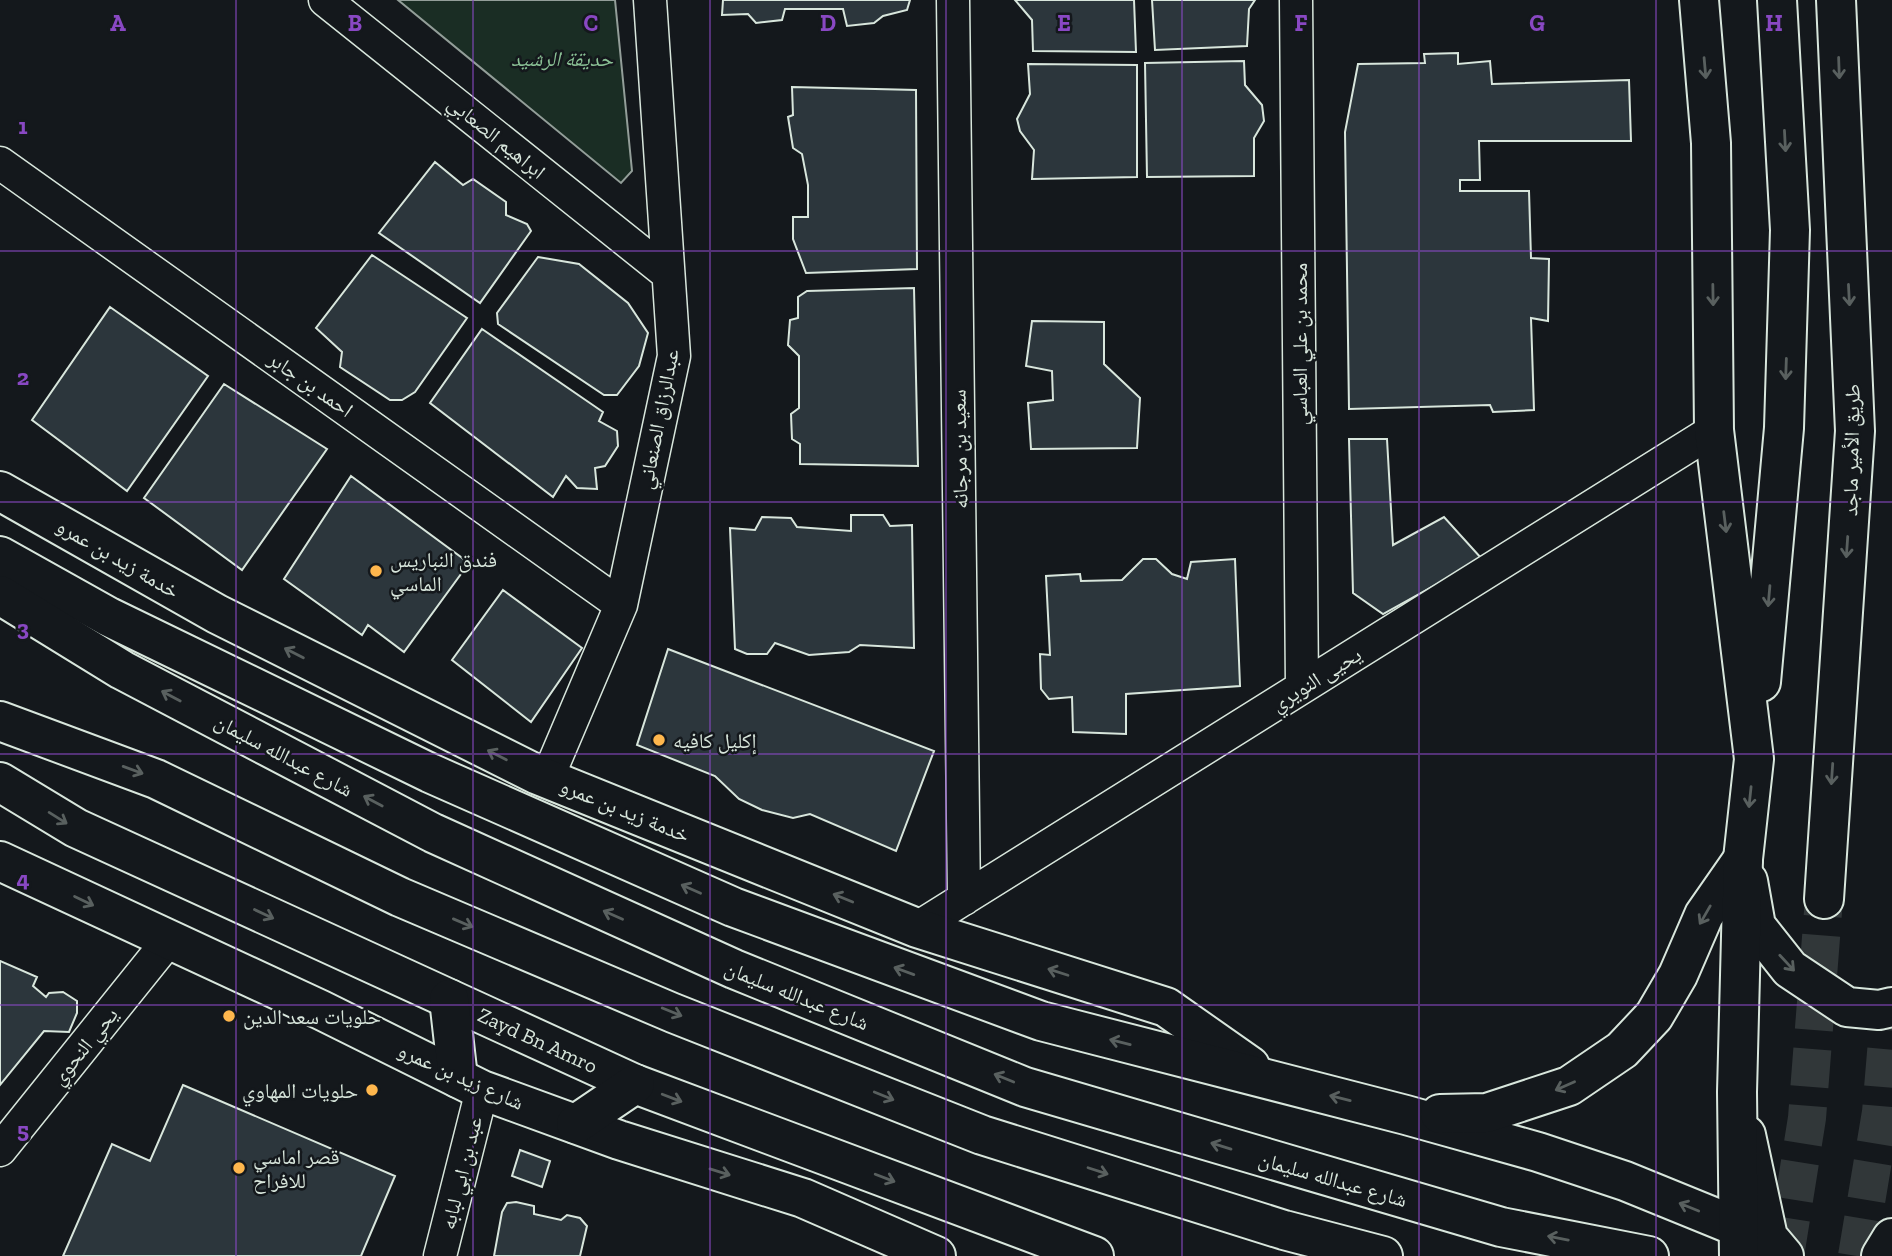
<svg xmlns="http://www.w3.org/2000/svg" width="1892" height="1256" font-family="'Zilla Slab','Noto Naskh Arabic',serif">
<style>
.green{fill:#1a2d24;stroke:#939e99;stroke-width:2}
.building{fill:#2c363c;stroke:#d8e6dc;stroke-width:2}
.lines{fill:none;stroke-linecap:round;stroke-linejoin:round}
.highway-tunnel{stroke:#313739;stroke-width:38;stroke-dasharray:38 19;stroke-linecap:butt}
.street-casing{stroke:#d8e6dc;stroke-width:35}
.secondary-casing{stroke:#d8e6dc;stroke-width:42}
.primary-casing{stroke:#d8e6dc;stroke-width:42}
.highway-casing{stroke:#d8e6dc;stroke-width:42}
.street{stroke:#14181c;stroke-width:32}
.secondary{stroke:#14181c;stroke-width:38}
.primary{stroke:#14181c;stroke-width:38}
.highway{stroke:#14181c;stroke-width:38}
.oneway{stroke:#59605f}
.grid{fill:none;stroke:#8948c3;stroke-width:2;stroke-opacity:0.55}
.poi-dot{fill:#ffb74d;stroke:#14181c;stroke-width:2.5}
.labels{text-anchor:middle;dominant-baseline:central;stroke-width:5;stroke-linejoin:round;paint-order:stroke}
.park-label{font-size:21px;font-style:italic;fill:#8ac095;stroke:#14181c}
.street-label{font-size:21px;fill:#d8e6dc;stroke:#14181c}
.poi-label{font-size:21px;fill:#d8e6dc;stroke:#14181c;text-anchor:start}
.grid-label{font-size:23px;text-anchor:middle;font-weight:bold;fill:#8948c3;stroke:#14181c;stroke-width:5;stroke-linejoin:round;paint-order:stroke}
</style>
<rect width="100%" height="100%" fill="#14181c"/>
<path class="green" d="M398,0H615L632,171L621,183Z"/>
<path class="building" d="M723,0H910L907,10L883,16L874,23L847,26L843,9H785L782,20L756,23L748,14L722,15Z
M1015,0H1134L1136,52L1033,51L1032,20Z
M1152,0H1255L1249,9L1247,46L1155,50Z
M1458,53V64L1490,61L1492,84L1629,80L1631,141H1479L1480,180H1460V191H1529L1531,258L1549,259L1548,321L1531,318L1534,410L1493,412L1490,405L1349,409L1345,132L1358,64L1425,63L1424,54Z
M1244,61L1245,85L1262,105L1264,121L1254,138V176L1147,177L1145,63Z
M1028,64L1137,65V177L1032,179L1034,150L1020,131L1017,119L1030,94Z
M792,87L916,90L917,269L806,273L793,239V217H808V185L802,154L793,148L788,117L793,115Z
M435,162L463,185L473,179L506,202V215L527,224L531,231L480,303L379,233Z
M372,255L467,318L415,392L402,400H390L340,367L342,352L316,328Z
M538,257L579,264L628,303L648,333L639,366L617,395H604L498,324L497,313Z
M914,288L918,466L800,464V444L792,439L791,414L799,408V356L788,345L790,320L798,318V297L807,291Z
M110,307L208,376L127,491L32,420Z
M1032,321L1104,322V364L1140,398L1137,448L1031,449L1028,403L1053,400L1052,371L1026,366Z
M482,329L603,412L599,421L617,431L618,446L605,466L595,468L597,489L577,488L566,476L553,497L430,403Z
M224,384L327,449L242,570L144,498Z
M1349,439H1387L1393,545L1444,517L1482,559L1383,614L1353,593Z
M351,476L469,563L404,652L368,625L362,635L284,579Z
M851,515H883L890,526L912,525L914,648L860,645L849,652L809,655L775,643L767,654H747L735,649L730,528L755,530L762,517L791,518L797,527L851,531Z
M1143,559H1156L1172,574L1187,579L1191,562L1235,559L1240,686L1126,694V734L1073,732L1072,697L1049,699L1041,689L1040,654L1050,655L1046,576L1080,574L1081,581L1122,580Z
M503,590L582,648L531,722L452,660Z
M668,649L934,751L896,851L810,814L793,818L762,810L739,799L715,776L637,745Z
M0,961L37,977L33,986L46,997L49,993L63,992L77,1001V1013L69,1032L44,1031L0,1085Z
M183,1085L395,1176L361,1256H63L112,1144L150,1161Z
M520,1150L550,1161L542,1187L512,1176Z
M516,1202L534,1206V1214L561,1220L567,1215L580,1218L587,1226L580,1256H494L502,1212L507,1203Z"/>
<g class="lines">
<path class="highway-tunnel" d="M1785,1256L1807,1118L1824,899
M1857,1256L1881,1112L1892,982"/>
<g class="street-casing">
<path id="street" d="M325,0L668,274
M953,0L964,899
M1296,0L1302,687
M0,163L621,605
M547,779L621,605L674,356L650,0
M917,928L1714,430
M0,1150L168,941
M440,1256L482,1090"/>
</g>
<g class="secondary-casing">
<g id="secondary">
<path d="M0,491L217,614L538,775L917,928L1166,1007L1250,1066"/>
<path d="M0,556L109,617L430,773L733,907L1041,1021L1406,1115L1538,1152L1625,1181L1738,1227L1764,1256"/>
<path id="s1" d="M0,782L76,828L635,1084L1094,1256"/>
<path d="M0,861L321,1010L482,1090L619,1140L803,1198L936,1256"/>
<path d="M1748,881L1756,926L1790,969L1847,1007L1879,1010L1892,1007"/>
<path d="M1440,1114L1487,1113L1569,1086L1622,1050L1654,1016L1678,975L1704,915L1743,859"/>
<path d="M1746,1135L1768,1237L1784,1256"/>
<path d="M1881,1256L1892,1238"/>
</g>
</g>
<g class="primary-casing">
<path id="primary" d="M1699,0L1711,143L1714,430L1754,759L1743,859L1737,1092L1739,1256
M0,595L122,670L433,833L734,969L1025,1087L1501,1227L1649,1256
M1761,682L1784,428L1790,230L1777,0
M0,721L156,779L400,897L673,1013L982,1135L1284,1230L1383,1256
M449,999L458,1078
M576,1124L635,1084"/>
</g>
<g class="highway-casing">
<path id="highway" d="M1824,899L1855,431L1836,0"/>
</g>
<use href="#street" class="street"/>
<use href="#secondary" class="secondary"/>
<use href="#primary" class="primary"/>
<use href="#highway" class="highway"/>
</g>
<defs><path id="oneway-shaft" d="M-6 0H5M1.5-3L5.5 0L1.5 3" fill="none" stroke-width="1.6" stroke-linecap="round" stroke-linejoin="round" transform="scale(1.75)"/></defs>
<g class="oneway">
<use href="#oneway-shaft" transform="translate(1705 68) rotate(85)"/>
<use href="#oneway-shaft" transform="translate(1839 68) rotate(88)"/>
<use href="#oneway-shaft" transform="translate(1785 141) rotate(87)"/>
<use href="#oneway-shaft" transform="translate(1713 295) rotate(89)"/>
<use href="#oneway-shaft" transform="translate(1849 295) rotate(87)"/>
<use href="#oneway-shaft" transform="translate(1786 369) rotate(92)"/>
<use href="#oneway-shaft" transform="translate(1725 522) rotate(83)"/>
<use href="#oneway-shaft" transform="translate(1847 547) rotate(94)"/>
<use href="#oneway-shaft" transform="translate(1769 596) rotate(95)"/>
<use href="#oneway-shaft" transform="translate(294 653) rotate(-153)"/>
<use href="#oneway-shaft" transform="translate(171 696) rotate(-152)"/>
<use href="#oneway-shaft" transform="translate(497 755) rotate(-153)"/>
<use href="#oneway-shaft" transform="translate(133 770) rotate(20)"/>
<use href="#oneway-shaft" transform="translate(1832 774) rotate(94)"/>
<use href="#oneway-shaft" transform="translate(1750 797) rotate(96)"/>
<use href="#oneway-shaft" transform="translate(373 801) rotate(-152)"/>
<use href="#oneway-shaft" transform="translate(58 818) rotate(32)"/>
<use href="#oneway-shaft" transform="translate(691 889) rotate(-156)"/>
<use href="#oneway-shaft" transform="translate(843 898) rotate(-158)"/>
<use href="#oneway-shaft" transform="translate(84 901) rotate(26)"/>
<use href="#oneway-shaft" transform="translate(264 914) rotate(25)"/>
<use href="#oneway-shaft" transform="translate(613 915) rotate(-156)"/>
<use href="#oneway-shaft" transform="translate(1705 915) rotate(120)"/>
<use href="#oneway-shaft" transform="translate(463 923) rotate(23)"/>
<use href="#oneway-shaft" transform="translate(1787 963) rotate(47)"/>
<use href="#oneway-shaft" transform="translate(904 971) rotate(-160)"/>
<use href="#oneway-shaft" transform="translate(1058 972) rotate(-162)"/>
<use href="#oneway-shaft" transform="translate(672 1012) rotate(22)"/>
<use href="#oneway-shaft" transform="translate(1120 1042) rotate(-166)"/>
<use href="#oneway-shaft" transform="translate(1004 1078) rotate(-158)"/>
<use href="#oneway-shaft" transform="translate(1565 1086) rotate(156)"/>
<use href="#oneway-shaft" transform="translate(884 1096) rotate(22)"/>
<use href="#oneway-shaft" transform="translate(672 1098) rotate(21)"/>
<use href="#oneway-shaft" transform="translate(1340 1098) rotate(-166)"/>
<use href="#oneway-shaft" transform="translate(1221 1146) rotate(-163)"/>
<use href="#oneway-shaft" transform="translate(1098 1171) rotate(18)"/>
<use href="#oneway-shaft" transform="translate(720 1172) rotate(17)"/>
<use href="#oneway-shaft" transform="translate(885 1178) rotate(21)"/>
<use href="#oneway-shaft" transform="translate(1689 1207) rotate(-158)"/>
<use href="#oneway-shaft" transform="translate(1558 1238) rotate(-169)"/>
</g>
<path class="grid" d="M236,0V1256M473,0V1256M710,0V1256M946,0V1256M1182,0V1256M1419,0V1256M1656,0V1256M0,251H1892M0,502H1892M0,754H1892M0,1005H1892"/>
<g class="poi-dot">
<circle cx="376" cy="571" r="7"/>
<circle cx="659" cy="740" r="7"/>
<circle cx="229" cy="1016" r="7"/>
<circle cx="372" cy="1090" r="7"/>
<circle cx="239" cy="1168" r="7"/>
</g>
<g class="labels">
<g class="park-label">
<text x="562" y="58">حديقة الرشيد</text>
</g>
<g class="street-label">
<text transform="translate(497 137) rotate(39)">ابراهيم الصعابي</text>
<text transform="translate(1299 344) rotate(-90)">محمد بن علي العباسي</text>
<text transform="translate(311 384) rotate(35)">احمد بن جابر</text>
<text transform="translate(658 419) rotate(-79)">عبدالرزاق الصنعاني</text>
<text transform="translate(959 449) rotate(-91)">سعيد بن مرجانه</text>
<text transform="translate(1851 450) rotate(-89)">طريق الأمير ماجد</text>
<text transform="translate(118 558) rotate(30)">خدمة زيد بن عمرو</text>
<text transform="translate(1316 679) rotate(-32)">يحيى النويري</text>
<text transform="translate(284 755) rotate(28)">شارع عبدالله سليمان</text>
<text transform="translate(625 810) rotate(22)">خدمة زيد بن عمرو</text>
<text transform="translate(797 995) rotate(22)">شارع عبدالله سليمان</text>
<text stroke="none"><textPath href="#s1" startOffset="597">Zayd Bn Amro</textPath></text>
<text transform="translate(84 1046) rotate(-51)">يحي النحوي</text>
<text transform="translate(461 1076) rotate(24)">شارع زيد بن عمرو</text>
<text transform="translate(461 1173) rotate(-76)">عبد بن ابي لبابه</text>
<text transform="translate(1333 1179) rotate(16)">شارع عبدالله سليمان</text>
</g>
<g class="poi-label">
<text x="390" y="559">فندق النباريس<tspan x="390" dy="24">الماسي</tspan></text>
<text x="673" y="740">إكليل كافيه</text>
<text x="243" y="1016">حلويات سعد الدين</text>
<text x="358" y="1090" text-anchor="end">حلويات المهاوي</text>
<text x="253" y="1156">قصر اماسي<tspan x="253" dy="24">للافراح</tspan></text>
</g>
</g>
<g class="grid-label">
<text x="118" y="31">A</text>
<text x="355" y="31">B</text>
<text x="591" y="31">C</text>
<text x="828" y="31">D</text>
<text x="1064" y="31">E</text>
<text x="1301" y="31">F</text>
<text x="1537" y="31">G</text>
<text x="1774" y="31">H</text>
<text x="23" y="134">1</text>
<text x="23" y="385">2</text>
<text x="23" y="636">3</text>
<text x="23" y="887">4</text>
<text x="23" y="1138">5</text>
</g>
</svg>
